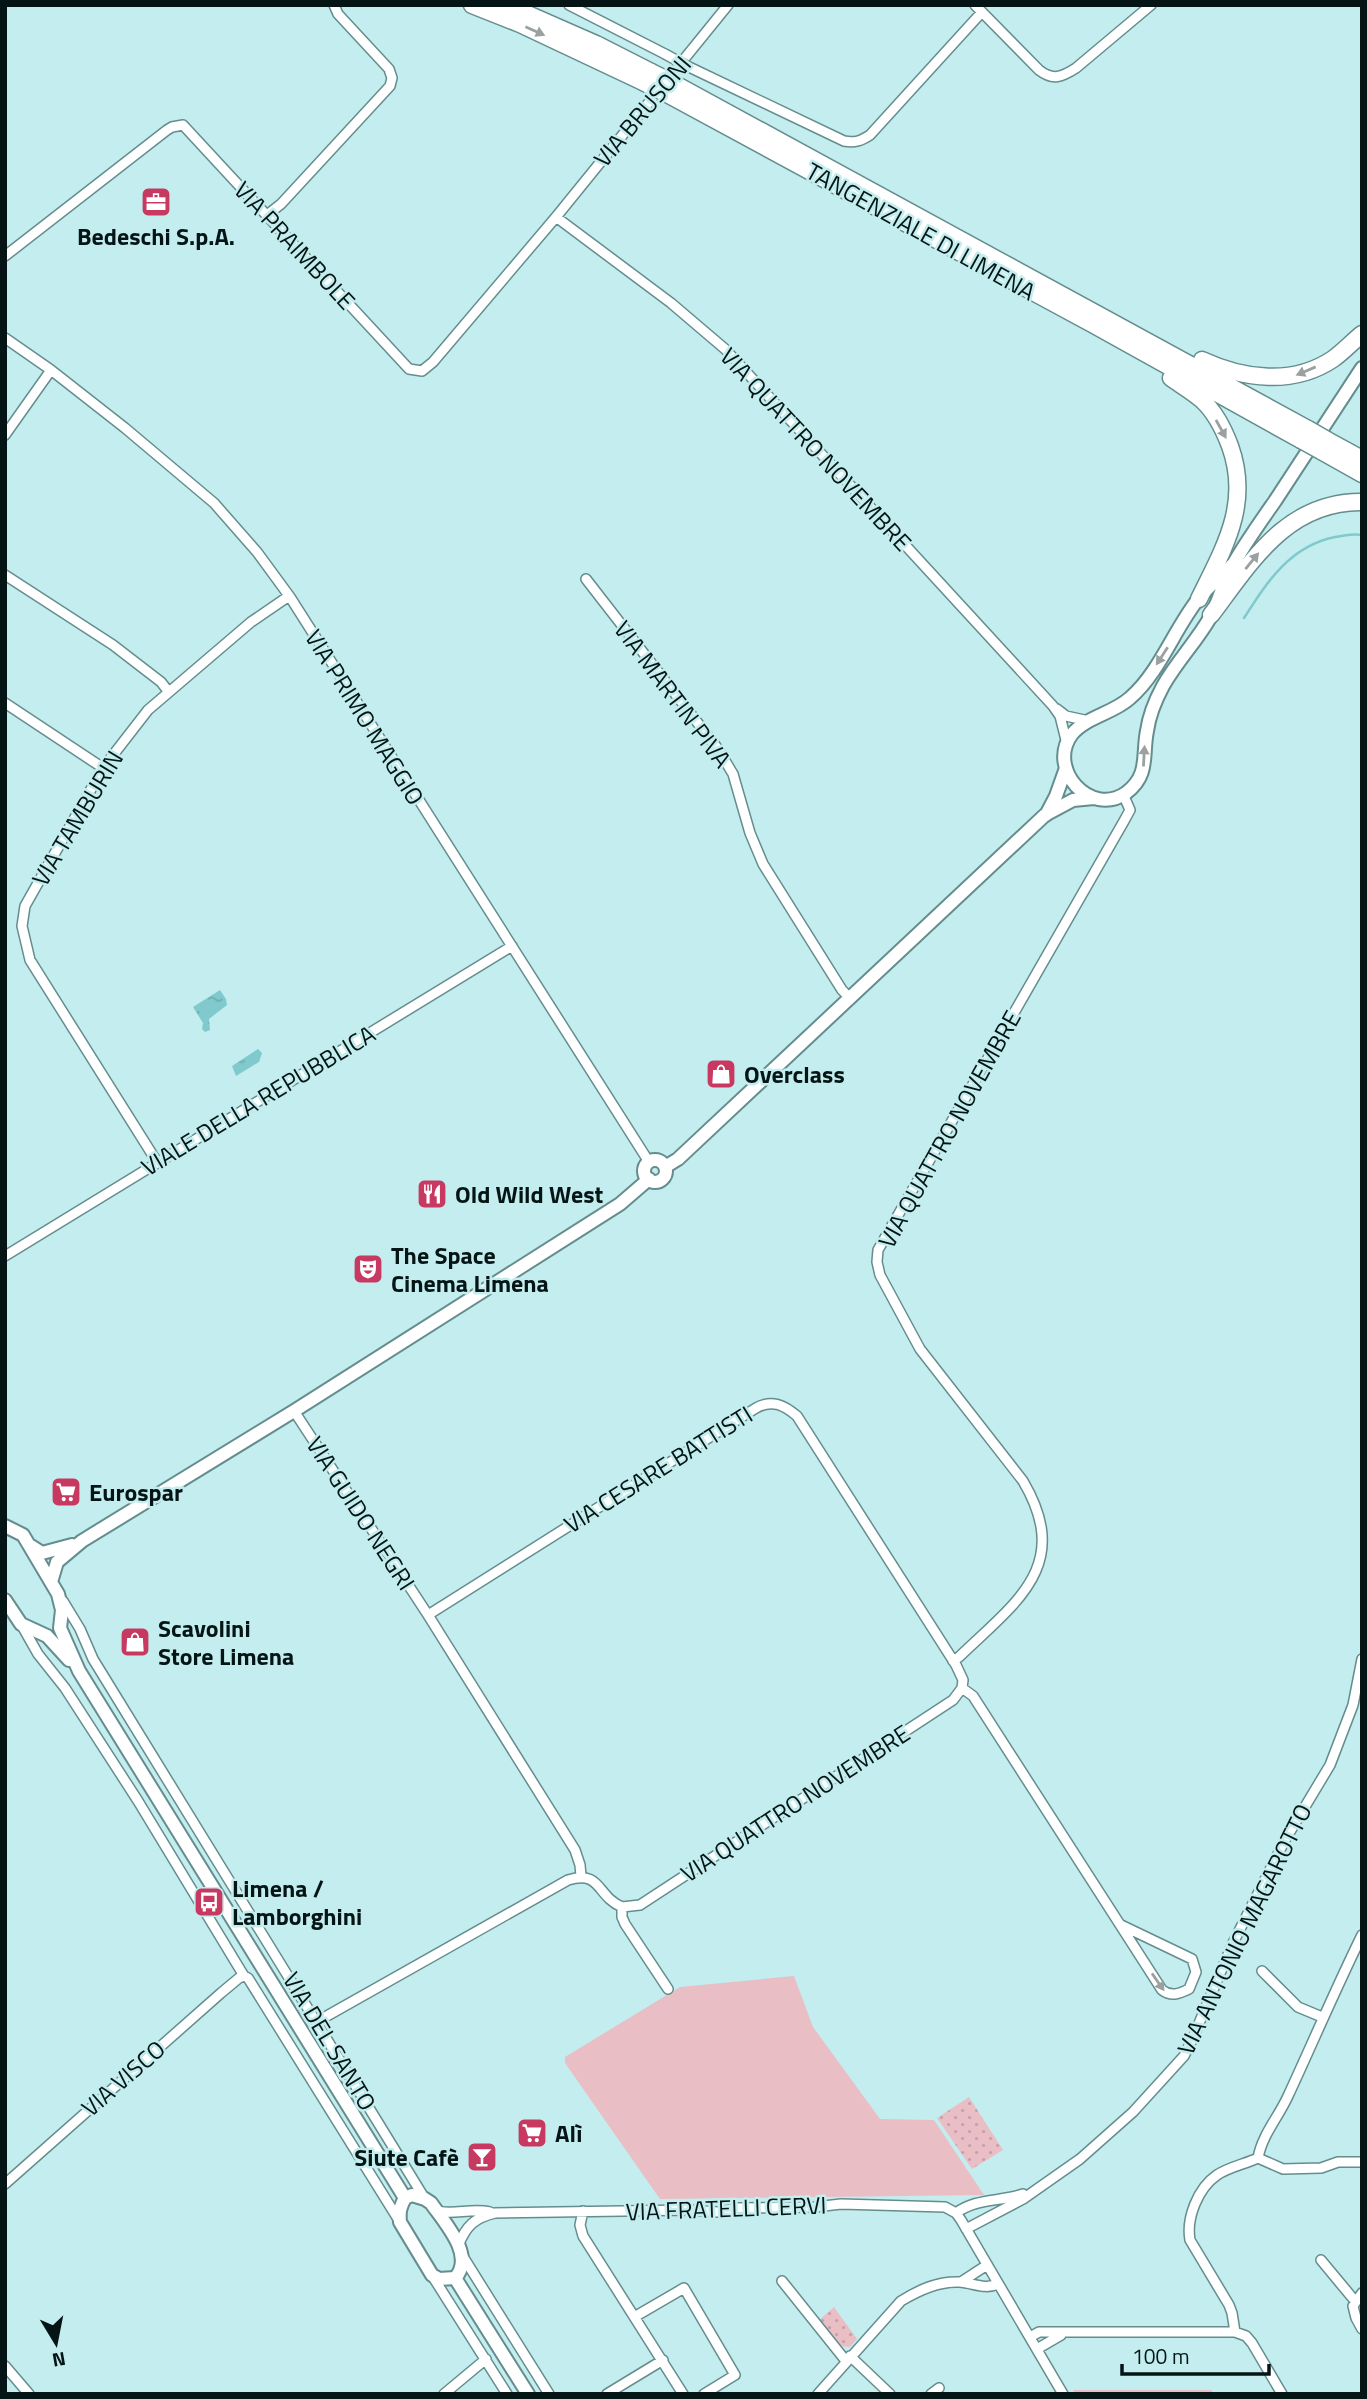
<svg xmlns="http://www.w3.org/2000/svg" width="1367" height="2399" font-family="'Titillium Web',sans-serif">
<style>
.park{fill:url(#park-dots)}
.pitch{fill:#e9bec5}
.water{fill:url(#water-ripples)}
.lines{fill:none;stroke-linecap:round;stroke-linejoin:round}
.stream{stroke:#80cacd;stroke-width:2.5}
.street-casing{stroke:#658d8e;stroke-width:12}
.secondary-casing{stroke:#658d8e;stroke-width:16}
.highway-casing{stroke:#658d8e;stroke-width:19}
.street{stroke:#fff;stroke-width:9}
.secondary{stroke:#fff;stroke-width:12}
.highway{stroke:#fff;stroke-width:16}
.street-bridge-casing{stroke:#658d8e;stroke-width:12;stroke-linecap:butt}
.highway-bridge-casing{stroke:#658d8e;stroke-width:19;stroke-linecap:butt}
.street-bridge{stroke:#fff;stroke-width:9}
.highway-bridge{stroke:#fff;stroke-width:16}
.oneway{fill:#9ba1a1}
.labels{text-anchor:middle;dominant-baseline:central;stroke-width:5;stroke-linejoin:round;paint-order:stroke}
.street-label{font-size:24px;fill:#051515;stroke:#c3edee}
.poi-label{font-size:24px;font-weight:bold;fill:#051515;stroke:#c3edee;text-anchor:start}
</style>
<defs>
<pattern id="park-dots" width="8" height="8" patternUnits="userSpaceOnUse" patternTransform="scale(1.75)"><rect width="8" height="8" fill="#e9bec5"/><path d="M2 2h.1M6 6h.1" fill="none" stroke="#c6a2a8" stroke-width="1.8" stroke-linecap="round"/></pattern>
<pattern id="water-ripples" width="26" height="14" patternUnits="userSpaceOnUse" patternTransform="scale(1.75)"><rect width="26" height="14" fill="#80cacd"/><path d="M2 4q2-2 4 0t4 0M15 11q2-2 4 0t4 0" fill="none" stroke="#6dadaf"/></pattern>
</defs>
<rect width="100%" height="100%" fill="#c3edee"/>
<path class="park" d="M969,2097L1003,2150L972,2169L937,2118Z
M834,2307L857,2339L850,2347L838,2346L818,2321Z"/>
<path class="pitch" d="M794,1976L813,2027L880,2119L934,2120L984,2195L660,2199L565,2063V2057L680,1987Z
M1073,2390H1211L1214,2394H1075Z"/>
<path class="water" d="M220,990L226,999L227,1005L209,1019L210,1030L205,1032L202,1029L203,1023L193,1007Z
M258,1049L262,1053L259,1062L236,1076L232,1066Z"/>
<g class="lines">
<path class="stream" d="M1244,618C1267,582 1290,546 1335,537C1344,536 1353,533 1362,535"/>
<g class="street-casing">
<path id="street" d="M569,5L665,54
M975,5L1039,70C1053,81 1062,77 1076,68L1151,5
M687,66L844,141C855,143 861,141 870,135L982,12
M267,215L281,204L390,86L392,78L389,69L338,14L334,5
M556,217L671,303L725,349L1053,706L1060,716L1067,744
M5,256L167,130L172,127L183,125L409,369L422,371L433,362L556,217L728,5
M5,338L51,370L125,428L214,503L257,552L290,597L649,1162
M5,435L51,370
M5,575L113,645L161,682L168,691
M586,579L718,749L733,774L750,833L763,864L842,990L850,998
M5,703L103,768
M1057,709L1066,716L1089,721
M157,1162L30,960L22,926L25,906L103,768L148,710L251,622L289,596
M5,1256L512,946
M294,1411L428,1615L575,1850L580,1865L581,1876
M63,1601L80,1629L93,1659L425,2199
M428,1615L756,1408C772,1399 784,1405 797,1416L956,1665L963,1680L962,1688
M21,1624L38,1654L65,1688L138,1801L244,1976L248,1978L400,2222
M953,1661L959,1657C1016,1602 1073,1566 1023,1481L920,1349L880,1275L877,1262L878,1250L1124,821L1130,810L1123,794
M962,1688L973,1696L1162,1990C1171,1997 1179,1994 1189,1989L1196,1972L1192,1959L1121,1925
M622,1907L640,1905L953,1700L962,1688
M622,1907V1917L625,1924L668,1989
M1262,1971L1298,2007L1322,2017
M318,2021L568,1880C602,1870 596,1896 622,1907
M1258,2158C1262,2135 1278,2118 1288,2096C1313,2042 1336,1988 1362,1935
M1258,2158L1283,2169L1321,2168L1338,2162H1362
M5,2184L221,1993L239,1978L244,1976
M436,2211C453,2215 472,2208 490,2212
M583,2211L580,2225L583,2236L683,2394
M956,2213C976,2198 1000,2202 1023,2194
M966,2229L1023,2199L1080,2159L1133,2112L1184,2056L1192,2040L1232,1945L1285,1840L1330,1765L1353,1705L1362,1659
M458,2246C466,2226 474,2218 495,2213L688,2210L718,2212L737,2208L815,2207L841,2204L945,2207L956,2213L961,2220L1063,2394
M462,2255L549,2394
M1321,2260L1355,2301
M433,2277L507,2394
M782,2281L846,2361
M961,2282L987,2265
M1362,2293L1353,2306L1356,2318L1362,2329
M636,2316L684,2288L735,2375L704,2394
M1235,2332L1232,2313L1229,2305L1190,2240C1186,2218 1198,2188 1217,2175C1229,2167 1245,2164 1258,2158
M1030,2337L1039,2332H1235L1246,2336L1252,2343L1282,2394
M1037,2349L1061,2335
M850,2356L890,2394
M5,2366L29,2394
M444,2394L486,2359
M607,2394L663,2360
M818,2394L901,2301C919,2290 938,2281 959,2282C974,2283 984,2290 998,2284
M931,2394L939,2388"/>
</g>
<g class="secondary-casing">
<path id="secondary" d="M1233,564C1222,576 1209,586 1199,598C1174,629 1160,672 1130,698C1114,713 1086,717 1072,734C1046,768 1090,818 1126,793C1150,775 1142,755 1147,731C1149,716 1156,699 1163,686C1177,661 1197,641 1211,616C1220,599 1224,579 1234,563C1246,542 1261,521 1275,501C1304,456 1333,412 1362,368
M1046,815L1056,796L1066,768
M644 1171a11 11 0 1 1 22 0a11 11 0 1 1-22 0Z
M665,1167L678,1159L1045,815L1073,800L1094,798
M5,1526L23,1535L58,1594L62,1610L60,1628L79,1671L405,2198
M31,1546L42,1553L72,1545
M51,1582L57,1562L82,1541L294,1411L620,1204L649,1179
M5,1600L21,1624L47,1636L69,1660
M412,2195L425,2199L431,2203C444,2222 476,2256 455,2278L439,2279L432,2275L400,2222C399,2212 400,2207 405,2198Z
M455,2278L528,2394"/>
</g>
<g class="highway-casing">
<path id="highway" d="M472,5L520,24L643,82
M507,5L596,44L651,72
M675,84L1308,429
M667,94L1094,325L1301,440
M1202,360C1243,379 1293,386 1333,359C1343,352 1352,342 1362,334
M1171,378C1181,385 1193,392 1202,400C1215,412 1224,430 1230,446C1251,504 1224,548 1199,599
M1327,440L1362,459
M1321,451L1362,474
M1211,615C1251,562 1287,501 1362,502"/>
</g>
<use href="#street" class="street"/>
<use href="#secondary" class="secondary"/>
<use href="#highway" class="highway"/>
<g class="street-bridge-casing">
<path id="street-bridge" d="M665,54L687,66"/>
</g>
<g class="highway-bridge-casing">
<path id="highway-bridge" d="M651,72L675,84
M643,82L667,94
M1308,429L1327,440
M1301,440L1321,451"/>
</g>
<use href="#street-bridge" class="street-bridge"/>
<use href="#highway-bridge" class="highway-bridge"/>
</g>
<defs><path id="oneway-solid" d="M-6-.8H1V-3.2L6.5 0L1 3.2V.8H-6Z" transform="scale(1.75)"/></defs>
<g class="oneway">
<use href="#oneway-solid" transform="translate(535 31) rotate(24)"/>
<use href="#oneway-solid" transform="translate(1306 371) rotate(157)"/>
<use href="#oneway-solid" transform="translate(1221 429) rotate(61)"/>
<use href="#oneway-solid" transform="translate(1252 561) rotate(-51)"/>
<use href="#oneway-solid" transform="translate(1162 656) rotate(123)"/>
<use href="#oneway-solid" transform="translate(1144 756) rotate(-87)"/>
<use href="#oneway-solid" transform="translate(1158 1982) rotate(55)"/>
</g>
<defs>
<g id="office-square" transform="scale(1.575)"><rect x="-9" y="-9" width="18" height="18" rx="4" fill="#c83962" stroke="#c3edee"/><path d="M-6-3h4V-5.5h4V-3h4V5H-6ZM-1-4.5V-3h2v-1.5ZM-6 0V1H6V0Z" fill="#fff"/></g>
<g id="shop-square" transform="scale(1.575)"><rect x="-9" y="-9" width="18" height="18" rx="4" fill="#c83962" stroke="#c3edee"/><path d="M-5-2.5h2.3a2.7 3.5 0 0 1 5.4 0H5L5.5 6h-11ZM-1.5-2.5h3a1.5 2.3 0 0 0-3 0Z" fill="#fff"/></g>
<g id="restaurant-square" transform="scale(1.575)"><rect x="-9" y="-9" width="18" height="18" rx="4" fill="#c83962" stroke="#c3edee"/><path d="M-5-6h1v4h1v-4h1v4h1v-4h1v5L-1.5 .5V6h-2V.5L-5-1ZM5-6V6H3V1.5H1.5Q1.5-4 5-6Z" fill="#fff"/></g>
<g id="theatre-square" transform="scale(1.575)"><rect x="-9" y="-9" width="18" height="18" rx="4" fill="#c83962" stroke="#c3edee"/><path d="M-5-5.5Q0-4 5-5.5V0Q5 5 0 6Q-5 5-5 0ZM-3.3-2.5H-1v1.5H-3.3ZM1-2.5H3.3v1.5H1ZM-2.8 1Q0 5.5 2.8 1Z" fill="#fff"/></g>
<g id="supermarket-square" transform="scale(1.575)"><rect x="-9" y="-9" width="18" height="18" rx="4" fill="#c83962" stroke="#c3edee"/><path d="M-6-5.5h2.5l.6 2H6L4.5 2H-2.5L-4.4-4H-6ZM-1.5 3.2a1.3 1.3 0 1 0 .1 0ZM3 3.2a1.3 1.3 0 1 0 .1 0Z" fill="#fff"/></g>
<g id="bus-square" transform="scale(1.575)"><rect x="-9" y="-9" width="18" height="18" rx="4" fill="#c83962" stroke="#c3edee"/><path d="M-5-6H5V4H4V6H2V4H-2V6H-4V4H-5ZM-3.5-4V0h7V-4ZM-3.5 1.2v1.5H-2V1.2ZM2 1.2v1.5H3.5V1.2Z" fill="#fff"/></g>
<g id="bar-square" transform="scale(1.575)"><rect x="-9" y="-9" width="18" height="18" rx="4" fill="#c83962" stroke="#c3edee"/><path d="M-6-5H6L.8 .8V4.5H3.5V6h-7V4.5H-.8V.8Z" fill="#fff"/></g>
</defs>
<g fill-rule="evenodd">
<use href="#office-square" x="156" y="202"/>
<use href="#shop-square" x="721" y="1074"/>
<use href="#restaurant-square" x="432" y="1194"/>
<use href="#theatre-square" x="368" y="1269"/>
<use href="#supermarket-square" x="66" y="1492"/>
<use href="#shop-square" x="135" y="1642"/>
<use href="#bus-square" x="209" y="1902"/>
<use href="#supermarket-square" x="532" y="2133"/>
<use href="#bar-square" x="482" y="2157"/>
</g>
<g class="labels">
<g class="street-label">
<text transform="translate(642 111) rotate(-50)">VIA BRUSONI</text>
<text transform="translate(921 231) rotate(29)">TANGENZIALE DI LIMENA</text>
<text transform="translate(295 245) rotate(47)">VIA PRAIMBOLE</text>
<text transform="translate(816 449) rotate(47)">VIA QUATTRO NOVEMBRE</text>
<text transform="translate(673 694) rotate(53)">VIA MARTIN PIVA</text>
<text transform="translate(365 717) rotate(58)">VIA PRIMO MAGGIO</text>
<text transform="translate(77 818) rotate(-59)">VIA TAMBURIN</text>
<text transform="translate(258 1100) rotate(-31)">VIALE DELLA REPUBBLICA</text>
<text transform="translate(949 1129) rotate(-61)">VIA QUATTRO NOVEMBRE</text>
<text transform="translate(658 1469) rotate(-32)">VIA CESARE BATTISTI</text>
<text transform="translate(361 1513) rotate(57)">VIA GUIDO NEGRI</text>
<text transform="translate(795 1803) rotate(-33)">VIA QUATTRO NOVEMBRE</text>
<text transform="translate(1244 1929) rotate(-64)">VIA ANTONIO MAGAROTTO</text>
<text transform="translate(330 2041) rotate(59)">VIA DEL SANTO</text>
<text transform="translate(123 2078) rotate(-41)">VIA VISCO</text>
<text transform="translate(726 2208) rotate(-2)">VIA FRATELLI CERVI</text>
</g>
<g class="poi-label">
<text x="156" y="236" text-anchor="middle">Bedeschi S.p.A.</text>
<text x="744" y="1074">Overclass</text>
<text x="455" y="1194">Old Wild West</text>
<text x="391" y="1255">The Space<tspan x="391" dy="28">Cinema Limena</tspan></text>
<text x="89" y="1492">Eurospar</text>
<text x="158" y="1628">Scavolini<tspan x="158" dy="28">Store Limena</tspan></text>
<text x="232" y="1888">Limena /<tspan x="232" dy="28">Lamborghini</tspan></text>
<text x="555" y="2133">Alì</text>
<text x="459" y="2157" text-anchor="end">Siute Cafè</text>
</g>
</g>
<rect width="1367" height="2399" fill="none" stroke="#051515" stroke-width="14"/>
<g transform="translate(56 2343) rotate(170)" stroke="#c3edee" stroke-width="5" paint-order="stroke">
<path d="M0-5L12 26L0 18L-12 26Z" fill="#051515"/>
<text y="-10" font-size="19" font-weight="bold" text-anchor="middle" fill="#051515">N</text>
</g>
<path d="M1122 2364v10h147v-10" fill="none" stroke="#051515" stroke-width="3.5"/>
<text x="1132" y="2364" font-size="21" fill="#051515" stroke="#c3edee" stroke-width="5" paint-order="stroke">100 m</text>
</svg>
